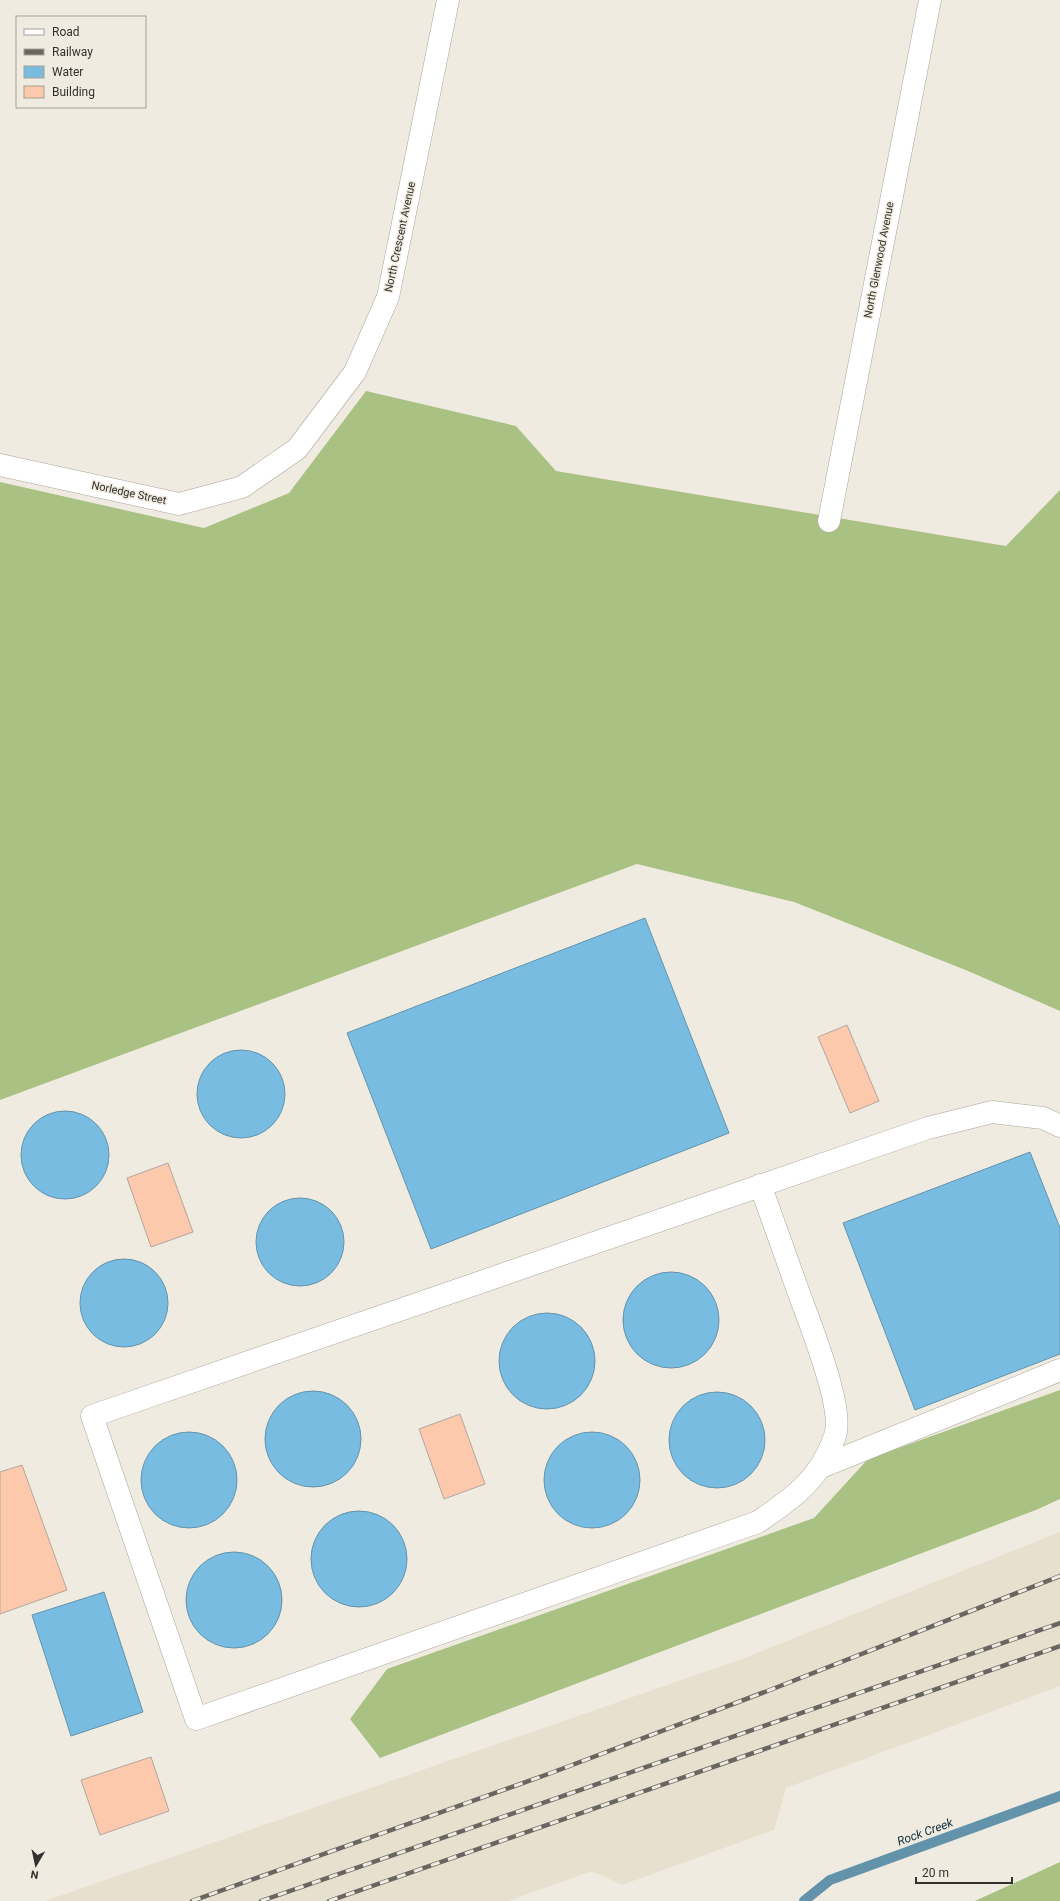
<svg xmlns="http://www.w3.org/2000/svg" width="1060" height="1901" font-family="Roboto,sans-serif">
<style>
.built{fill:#e8e0cf}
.forest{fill:#aac184}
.water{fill:#78bde1;stroke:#6393ab}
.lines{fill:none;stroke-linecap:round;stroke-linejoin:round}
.stream{stroke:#6393ab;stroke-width:10}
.building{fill:#fcc9ad;stroke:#b1a6a0}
.minor-casing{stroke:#aaa59b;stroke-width:23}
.minor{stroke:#fff;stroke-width:22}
.rail-casing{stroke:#696660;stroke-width:4.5}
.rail{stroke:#f0ebe0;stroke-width:3;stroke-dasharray:9;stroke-linecap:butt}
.labels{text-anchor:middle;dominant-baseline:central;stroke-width:3;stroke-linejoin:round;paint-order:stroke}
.street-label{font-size:11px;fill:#33312d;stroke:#f0ebe0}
.water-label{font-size:12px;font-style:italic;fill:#0d2d3c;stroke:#f0ebe0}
</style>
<rect width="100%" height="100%" fill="#f0ebe0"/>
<path class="built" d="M1060,1532V1686L786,1788L774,1830L622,1885L592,1871L508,1901H45L739,1660Z"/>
<path class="forest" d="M366,391L516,426L556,471L1006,546L1060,490V1011L968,971L794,902L637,864L0,1100V482L204,528L289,493Z
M1060,1390V1499L1036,1510L380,1758L350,1719L387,1669L814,1518L868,1459Z
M1060,1862V1901H975Z"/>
<path class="water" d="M645,918L729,1133L431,1249L347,1033Z
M197 1094a44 44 0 1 1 88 0a44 44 0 1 1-88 0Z
M21 1155a44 44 0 1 1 88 0a44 44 0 1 1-88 0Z
M1030,1152L1060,1228V1354L915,1410L843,1223Z
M256 1242a44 44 0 1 1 88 0a44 44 0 1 1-88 0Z
M80 1303a44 44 0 1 1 88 0a44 44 0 1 1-88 0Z
M623 1320a48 48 0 1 1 96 0a48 48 0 1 1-96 0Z
M499 1361a48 48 0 1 1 96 0a48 48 0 1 1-96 0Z
M265 1439a48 48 0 1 1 96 0a48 48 0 1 1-96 0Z
M669 1440a48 48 0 1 1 96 0a48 48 0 1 1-96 0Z
M141 1480a48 48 0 1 1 96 0a48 48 0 1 1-96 0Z
M544 1480a48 48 0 1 1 96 0a48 48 0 1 1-96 0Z
M311 1559a48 48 0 1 1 96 0a48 48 0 1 1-96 0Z
M186 1600a48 48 0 1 1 96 0a48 48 0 1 1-96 0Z
M104,1592L143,1712L71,1736L32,1615Z"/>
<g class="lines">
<path class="stream" d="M804,1901L830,1880L1060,1796"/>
</g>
<path class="building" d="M847,1025L879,1101L850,1113L818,1037Z
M168,1163L193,1232L151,1247L127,1178Z
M460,1414L485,1484L444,1499L419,1429Z
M22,1465L67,1590L0,1614V1472Z
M151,1757L169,1811L100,1835L81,1780Z"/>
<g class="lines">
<g class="minor-casing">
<path id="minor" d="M0,465L179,504L242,487L297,449L355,372L388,297L448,0
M829,521L930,0
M760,1185C773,1220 785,1254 797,1288C808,1319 845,1408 835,1436C820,1480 794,1497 758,1522L196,1719L92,1416L928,1128L992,1112L1043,1118L1060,1126
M821,1467L1060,1370"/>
</g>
<use href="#minor" class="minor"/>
<g class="rail-casing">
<path id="rail" d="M192,1901L551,1773L770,1690L1060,1576
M261,1901L1060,1623
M329,1901L1060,1646"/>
</g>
<use href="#rail" class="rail"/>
</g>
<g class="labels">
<g class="street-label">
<text transform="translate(400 237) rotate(-78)">North Crescent Avenue</text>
<text transform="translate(879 260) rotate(-79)">North Glenwood Avenue</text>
<text transform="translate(129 493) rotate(12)">Norledge Street</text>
</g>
<g class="water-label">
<text transform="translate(925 1832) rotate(-20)">Rock Creek</text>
</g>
</g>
<rect x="16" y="16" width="130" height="92" fill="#f0ebe0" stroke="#a4a198"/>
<rect x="24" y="29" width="20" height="6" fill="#ffffff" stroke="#a4a198"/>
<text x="52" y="36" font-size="12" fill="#33312d">Road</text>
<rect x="24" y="49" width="20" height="6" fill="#696660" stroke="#a4a198"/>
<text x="52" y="56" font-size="12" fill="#33312d">Railway</text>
<rect x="24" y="66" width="20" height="12" fill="#78bde1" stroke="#a4a198"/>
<text x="52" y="76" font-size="12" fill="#33312d">Water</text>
<rect x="24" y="86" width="20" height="12" fill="#fcc9ad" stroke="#a4a198"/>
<text x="52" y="96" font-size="12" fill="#33312d">Building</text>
<g transform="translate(36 1865) rotate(189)" stroke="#f0ebe0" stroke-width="3" paint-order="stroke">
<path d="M0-3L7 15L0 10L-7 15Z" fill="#33312d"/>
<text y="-6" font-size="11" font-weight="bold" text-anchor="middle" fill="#33312d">N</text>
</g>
<path d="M916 1877v6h96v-6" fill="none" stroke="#33312d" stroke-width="2"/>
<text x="922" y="1877" font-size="12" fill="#33312d" stroke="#f0ebe0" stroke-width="3" paint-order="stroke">20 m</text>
</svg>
